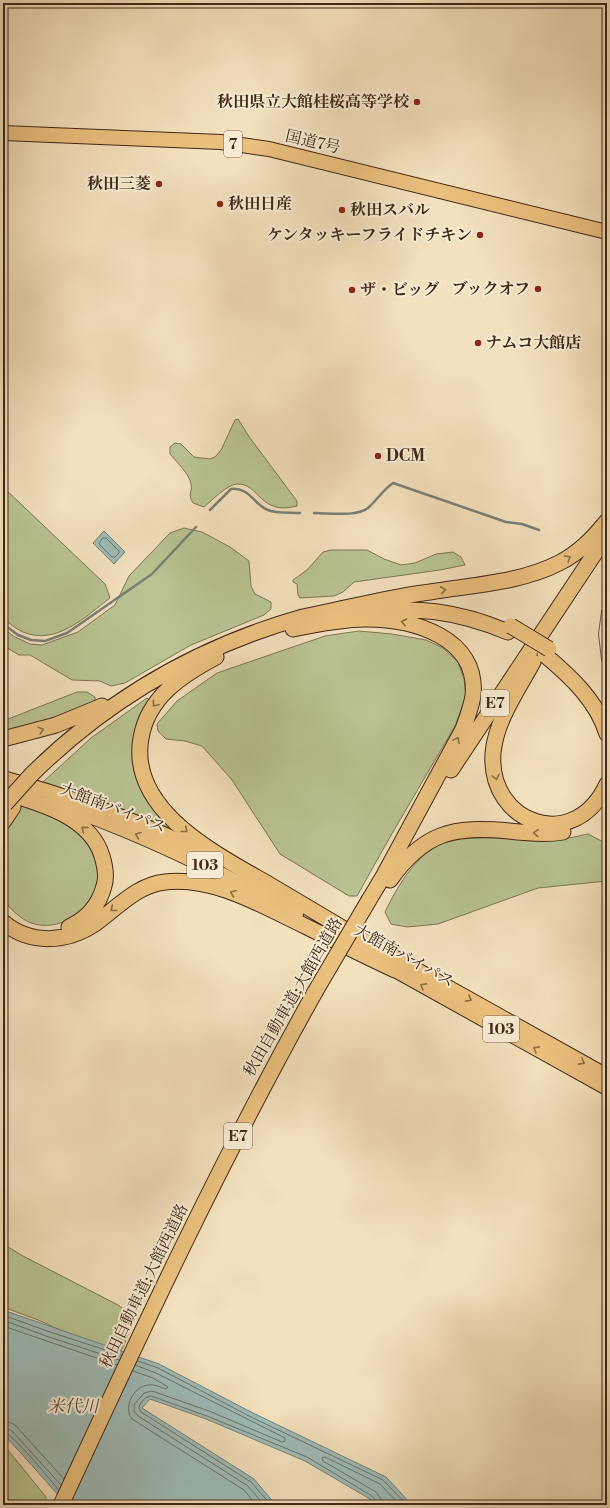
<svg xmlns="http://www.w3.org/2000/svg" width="610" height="1508" font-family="'Libre Bodoni','Noto Serif JP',serif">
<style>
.green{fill:#b9c392;stroke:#7d7655}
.water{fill:#9dbbb7;stroke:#788077}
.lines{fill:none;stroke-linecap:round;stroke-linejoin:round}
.shore{stroke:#6f7268;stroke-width:1}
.stream{stroke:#788077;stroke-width:2.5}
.tertiary-casing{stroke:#6e5641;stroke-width:12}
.trunk-casing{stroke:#412818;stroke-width:16}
.motorway-casing{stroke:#412818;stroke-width:17}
.tertiary{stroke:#f7ebd3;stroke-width:10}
.trunk{stroke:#eac07e;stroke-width:14}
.motorway{stroke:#eac07e;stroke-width:15}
.motorway-bridge-casing{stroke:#412818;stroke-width:17;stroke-linecap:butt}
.motorway-bridge{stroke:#eac07e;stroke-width:15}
.oneway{stroke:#8d6c46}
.poi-dot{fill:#8f2418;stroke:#f7ebd3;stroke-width:1.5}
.labels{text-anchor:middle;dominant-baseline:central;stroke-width:4;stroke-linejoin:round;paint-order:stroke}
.shield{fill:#f7ebd3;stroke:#786250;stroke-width:1}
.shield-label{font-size:15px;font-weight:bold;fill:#412818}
.poi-label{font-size:16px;font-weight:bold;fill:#412818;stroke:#f7ebd3;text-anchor:start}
.street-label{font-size:16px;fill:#412818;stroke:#f7ebd3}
.water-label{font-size:17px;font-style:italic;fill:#584d40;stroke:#f7ebd3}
</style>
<rect width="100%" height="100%" fill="#f3e0bc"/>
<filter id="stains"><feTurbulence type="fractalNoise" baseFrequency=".005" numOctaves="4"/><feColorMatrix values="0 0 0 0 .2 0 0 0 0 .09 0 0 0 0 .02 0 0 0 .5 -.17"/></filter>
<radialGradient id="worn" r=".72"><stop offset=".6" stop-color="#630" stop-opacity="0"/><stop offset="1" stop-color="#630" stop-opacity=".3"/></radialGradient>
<path class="green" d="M238,419L250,438L297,501V506C259,516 260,483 237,484C228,484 211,501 204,507L193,503C187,493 193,492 191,484C190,475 176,461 170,454V447L175,443L181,444L194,457L210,459L215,457L221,450L235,420Z
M3,487L105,584L110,598C85,617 56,646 23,632C16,629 9,623 3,618Z
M184,528L202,532L230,547L249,561L251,586L255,594L271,602V609L264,615L191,645L125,683L111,686L100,681L72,680L30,655H19L9,649L3,643V628L13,636L30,644L42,645L78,632L115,605L129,576L170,533Z
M331,550H367L384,559L401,565L415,563L436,554L453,552L461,557L465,565L440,570L354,582L343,592L334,596L300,598L298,595L297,584L293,582V580L307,570L323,552Z
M359,631L392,634L426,640L443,648L458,662L464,679L466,697L455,726L390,837L357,896H349L280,854L232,780L202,746L185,741L166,739L158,731L157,724L177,701L217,673L325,636Z
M77,692H87L95,697V701L64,717L3,735V721Z
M147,698L150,701L134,745L175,829L174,832L120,808L43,782L91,738Z
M21,806C35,806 51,815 63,822C74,828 89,842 95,853C97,857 97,864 98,868C99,872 100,877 100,880C95,910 60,933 31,923C19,918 11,909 3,900V834L9,823Z
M588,834L607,844V881L538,888L438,924L407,927L391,924L385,912C397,887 413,860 437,846C466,828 524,841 558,839C568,839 578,836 588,834Z
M3,1244L23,1256L118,1305L130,1314C131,1329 127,1341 119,1354L99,1348L38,1320L3,1307Z
M3,1444L46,1497V1505H3Z"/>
<path class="water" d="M104,531L125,552L114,564L93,543Z
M3,1310L159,1364L251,1412L386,1477L412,1505H374L370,1499L305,1461L206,1419L150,1399L142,1408L254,1479L276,1505H67L20,1452L3,1434Z"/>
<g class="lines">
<path class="shore" d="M103,538H106L119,551V553L115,557H112L99,544L100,542Z
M3,1315L47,1331L121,1355
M3,1320L46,1336L119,1360
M3,1326L117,1365
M138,1361L158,1368L249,1416L383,1480L407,1505
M135,1365L156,1373L285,1438V1441L282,1442L209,1411L152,1391L144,1393L134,1405V1411L138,1416L248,1486L264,1505
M133,1371L153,1378L168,1387L166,1389C160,1387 154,1384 148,1385C133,1387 123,1407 132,1419L244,1490L256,1505
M3,1421L9,1422L15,1425L64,1479
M3,1427L11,1430L61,1485
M3,1432C13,1433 50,1480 59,1490
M271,1505L251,1482L141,1412L139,1408C139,1403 146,1396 151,1396L207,1416L307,1457L372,1496L377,1502V1505
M382,1505L381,1499L376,1492L323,1461L322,1458L325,1457L380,1484L400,1505"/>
<path class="stream" d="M210,510L231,489C250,487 254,505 268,510C278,514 290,512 300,513
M314,513C328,513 357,517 368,508C377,500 383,490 393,483L506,522L522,524L539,530
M3,624L18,635L31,640L45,641L67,633L152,574L196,527"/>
<g class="tertiary-casing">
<path id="tertiary" d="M607,612L604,634L607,659"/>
</g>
<g class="trunk-casing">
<path id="trunk" d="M3,133L221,142L269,149L607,232
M3,778C76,799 148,823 214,859
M50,802C136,830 217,870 296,914
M351,933L607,1076
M386,965L607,1088"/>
</g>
<g class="motorway-casing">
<path id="motorway" d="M361,614C414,605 458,611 508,632
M293,629C317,624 342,619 366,619C413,619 479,637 473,696C471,708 467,718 463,729L385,873
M545,655C571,677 597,701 607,734
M216,657C182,675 148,697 141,738C128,811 218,855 270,885C300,903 331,921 361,939
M533,662C518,690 496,720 493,753C488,825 575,854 607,784
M3,739L56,725L102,706
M451,770L607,535
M32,774C108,699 200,646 303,617C320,613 337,610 354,606C379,601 404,595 430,592C472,585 520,583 559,563C579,553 593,538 607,521
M3,792C39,803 90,816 102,856C105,866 107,877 104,886C99,905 87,919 69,927
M3,822L13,807
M390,880C424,832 453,826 509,831C527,833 546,835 563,832
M369,900L390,865
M3,922C30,945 67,943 96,923C118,907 137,885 165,882C213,876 263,906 305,926C335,941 365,956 395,970
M61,1505C141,1332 222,1158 315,992"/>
</g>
<use href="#tertiary" class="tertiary"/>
<use href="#trunk" class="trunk"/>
<use href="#motorway" class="motorway"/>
<g class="motorway-bridge-casing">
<path id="motorway-bridge" d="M511,626L549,649
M5,804L32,774
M315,992L369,900"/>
</g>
<use href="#motorway-bridge" class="motorway-bridge"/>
</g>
<defs><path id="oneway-chevron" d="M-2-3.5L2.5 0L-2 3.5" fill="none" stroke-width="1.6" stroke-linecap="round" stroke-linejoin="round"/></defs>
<g class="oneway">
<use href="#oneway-chevron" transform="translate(568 558) rotate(-31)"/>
<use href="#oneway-chevron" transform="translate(443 590) rotate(-8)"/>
<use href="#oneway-chevron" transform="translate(404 622) rotate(-168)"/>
<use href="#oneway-chevron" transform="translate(155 704) rotate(126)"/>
<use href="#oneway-chevron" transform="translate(41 730) rotate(-17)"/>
<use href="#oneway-chevron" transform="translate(457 740) rotate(-62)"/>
<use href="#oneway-chevron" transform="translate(496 777) rotate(76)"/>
<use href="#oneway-chevron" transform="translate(84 829) rotate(-139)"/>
<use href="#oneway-chevron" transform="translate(185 830) rotate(39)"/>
<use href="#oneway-chevron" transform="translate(536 833) rotate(-178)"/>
<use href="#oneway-chevron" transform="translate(138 835) rotate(-157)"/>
<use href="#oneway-chevron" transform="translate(233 893) rotate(-158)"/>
<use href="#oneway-chevron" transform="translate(113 909) rotate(141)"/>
<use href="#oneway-chevron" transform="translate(423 986) rotate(-151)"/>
<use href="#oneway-chevron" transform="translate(469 999) rotate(29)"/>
<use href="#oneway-chevron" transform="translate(536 1049) rotate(-151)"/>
<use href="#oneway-chevron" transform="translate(582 1062) rotate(29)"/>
</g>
<g class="poi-dot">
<circle cx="417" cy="102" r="4"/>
<circle cx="159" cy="184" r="4"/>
<circle cx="220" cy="204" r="4"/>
<circle cx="342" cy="210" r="4"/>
<circle cx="480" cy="235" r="4"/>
<circle cx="538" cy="289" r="4"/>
<circle cx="352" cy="290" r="4"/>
<circle cx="478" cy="343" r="4"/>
<circle cx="378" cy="456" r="4"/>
</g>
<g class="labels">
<g class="shield">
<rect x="224" y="131" width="18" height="26" rx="3"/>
<rect x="481" y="690" width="28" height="26" rx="3"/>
<rect x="187" y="852" width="36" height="26" rx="3"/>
<rect x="483" y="1016" width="36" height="26" rx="3"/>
<rect x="224" y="1123" width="28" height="26" rx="3"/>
</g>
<g class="shield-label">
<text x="233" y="144">7</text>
<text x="495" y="703">E7</text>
<text x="205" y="865">103</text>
<text x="501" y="1029">103</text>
<text x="238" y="1136">E7</text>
</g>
<g class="poi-label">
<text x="409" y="102" text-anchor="end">秋田県立大館桂桜高等学校</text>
<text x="151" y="184" text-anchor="end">秋田三菱</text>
<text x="228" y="204">秋田日産</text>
<text x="350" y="210">秋田スバル</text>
<text x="472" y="235" text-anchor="end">ケンタッキーフライドチキン</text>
<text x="530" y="289" text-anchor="end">ブックオフ</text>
<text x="360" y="290">ザ・ビッグ</text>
<text x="486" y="343">ナムコ大館店</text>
<text x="386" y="456">DCM</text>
</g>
<g class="street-label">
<text transform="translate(313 142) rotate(13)">国道7号</text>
<text transform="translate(113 808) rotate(21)">大館南バイパス</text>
<text transform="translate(404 956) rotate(29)">大館南バイパス</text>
<text transform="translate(293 997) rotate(-60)">秋田自動車道;大館西道路</text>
<text transform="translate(144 1286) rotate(-64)">秋田自動車道;大館西道路</text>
</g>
<g class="water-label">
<text x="73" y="1407">米代川</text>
</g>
</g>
<rect width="610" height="1508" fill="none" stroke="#f3e0bc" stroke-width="16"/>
<rect x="4" y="4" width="602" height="1500" fill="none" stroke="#412818" stroke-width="2"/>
<rect x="8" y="8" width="594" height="1492" fill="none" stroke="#412818"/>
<rect width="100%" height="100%" filter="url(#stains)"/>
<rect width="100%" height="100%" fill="url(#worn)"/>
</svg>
